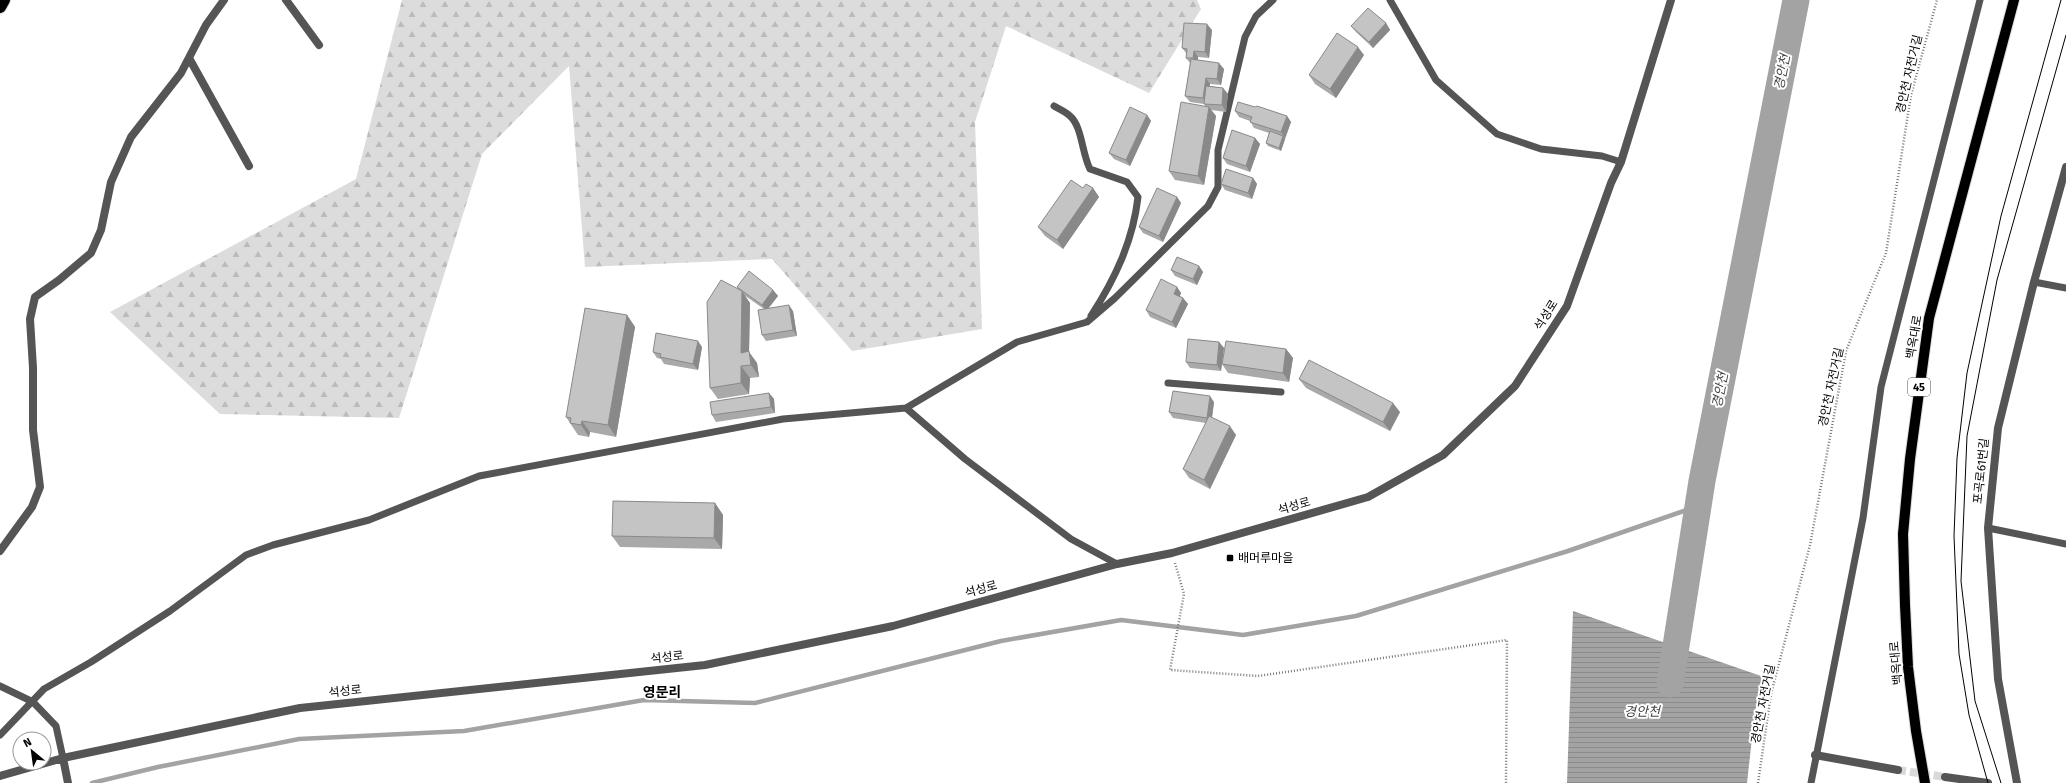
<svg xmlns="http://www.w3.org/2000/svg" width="2066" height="783" font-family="'Fira Sans','Noto Sans KR',sans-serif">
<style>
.forest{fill:url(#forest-firs)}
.water{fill:url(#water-rules)}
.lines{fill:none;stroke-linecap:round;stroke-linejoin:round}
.stream{stroke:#a3a3a3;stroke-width:4.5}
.river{stroke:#a3a3a3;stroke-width:27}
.minor-tunnel{stroke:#d9d9d9;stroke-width:8;stroke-dasharray:8 4;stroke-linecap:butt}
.primary-casing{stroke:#dbdbdb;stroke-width:12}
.motorway-casing{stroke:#dbdbdb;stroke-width:14}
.path{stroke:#777;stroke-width:2.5;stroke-dasharray:1 2;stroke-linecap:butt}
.service{stroke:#555;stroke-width:7}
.minor{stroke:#555;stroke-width:8}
.tertiary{stroke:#555;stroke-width:8}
.primary{stroke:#000;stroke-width:10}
.motorway{stroke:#000;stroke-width:12}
.tram{stroke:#000;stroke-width:1}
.wall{fill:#a9a9a9}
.shaded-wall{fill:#898989}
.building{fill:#c4c4c4;stroke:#898989}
.poi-dot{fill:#000;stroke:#fff;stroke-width:1.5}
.labels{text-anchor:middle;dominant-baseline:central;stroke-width:4;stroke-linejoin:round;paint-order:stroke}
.shield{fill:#fff;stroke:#4c4c4c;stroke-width:1}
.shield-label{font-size:11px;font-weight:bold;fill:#000}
.street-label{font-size:12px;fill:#000;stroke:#fff}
.poi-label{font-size:12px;fill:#000;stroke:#fff;text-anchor:start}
.water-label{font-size:13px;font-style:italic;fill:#444;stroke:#fff}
.quarter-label{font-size:14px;font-weight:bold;fill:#000;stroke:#fff}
</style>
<defs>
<pattern id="forest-firs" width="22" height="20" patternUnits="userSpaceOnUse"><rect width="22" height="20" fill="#dcdcdc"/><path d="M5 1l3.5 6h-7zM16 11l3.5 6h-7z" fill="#bbb"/></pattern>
<pattern id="water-rules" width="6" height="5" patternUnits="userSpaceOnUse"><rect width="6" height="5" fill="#a3a3a3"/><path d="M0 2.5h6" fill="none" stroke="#8b8b8b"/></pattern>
</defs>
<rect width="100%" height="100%" fill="#fff"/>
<path class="forest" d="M402,0H1197L1201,9L1149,93L1006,26L975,122L982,329L852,351L772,259L585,267L569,66L482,154L399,418L220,414L110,312L356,179Z"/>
<path class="water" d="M1573,611L1764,677L1755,711L1747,783H1567Z"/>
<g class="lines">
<path class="stream" d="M92,783L158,767L299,739L464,731L644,700L755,703L1001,641L1121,620L1243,635L1356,616L1568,551L1698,506"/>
<path class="river" d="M1670,684L1702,481L1796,0"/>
<path class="minor-tunnel" d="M1898,770L1945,777"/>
<g class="primary-casing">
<path id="primary" d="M1925,783L1916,731L1908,667L1905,605L1903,534L1910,459L1929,318L2014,0"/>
</g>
<g class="motorway-casing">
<path id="motorway" d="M0,7L4,0"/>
</g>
<path class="path" d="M1175,563L1184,594L1170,670L1258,676L1507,640L1506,783
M1758,783L1771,694L1810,545L1846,351L1886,253L1911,95L1937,0"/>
<path class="service" d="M1390,0L1436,80L1497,134L1541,149L1602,156L1621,162
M1054,106C1059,109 1066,112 1070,116C1082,126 1082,154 1090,169L1127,182L1138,197C1133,241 1115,279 1091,316
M2034,282L2066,288
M1168,383L1281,392
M906,408L965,459L1071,539L1117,564
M1988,528L2066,544
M0,686L33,702L56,726L63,758
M0,735L44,689L91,662L170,611L246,555L273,545L369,520L479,476L783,419L906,408L1017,342L1087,322L1115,298L1208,206L1218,187V150L1245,37L1256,16L1273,0
M1811,783L1863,518L1881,387L1980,0"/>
<path class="minor" d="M286,0L319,45
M189,58L249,166
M0,551L32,507L40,487L33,430V368L30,319L35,297L59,280L91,253L101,230L111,182L131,137L181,73L206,25L224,0
M1815,755L1898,770
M1945,777L1988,783
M2017,783L1998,679L1988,528L1998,428L2034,282L2066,167"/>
<path class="tertiary" d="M63,758L68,783
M0,776L63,758L300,708L705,665L893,626L1117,564L1172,553L1368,497L1443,455L1515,386L1567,306L1611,183L1621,162L1671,0"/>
<use href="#primary" class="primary"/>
<use href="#motorway" class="motorway"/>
<path class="tram" d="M1988,783L1969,715L1959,654L1954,536L1957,458L1967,373L2001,216L2061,0
M2001,783L1975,701L1961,581L1967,436L1997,280L2066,35"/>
</g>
<path class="wall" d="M1386,23L1390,30L1373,48L1356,32L1351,26Z
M1212,30L1209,58L1198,57V60L1224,69L1221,85L1210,84V86L1223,88L1228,94L1226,112L1211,110L1216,116L1204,185L1175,180L1169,171L1206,107L1204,104L1190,102L1185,96L1190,63L1186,58L1187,54L1182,48Z
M1364,55L1336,98L1315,84L1309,75Z
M1255,107L1287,116L1291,122L1281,151L1268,146L1266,143L1269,133L1254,128L1250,121L1239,117L1235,111Z
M1147,115L1151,121L1130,166L1114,159L1109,153Z
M1255,138L1260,144L1250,172L1227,164L1223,158Z
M1253,178L1257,184L1252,199L1225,190L1221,184Z
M1083,188H1093L1099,197L1063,249L1045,236L1038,227Z
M1177,197L1181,203L1163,242L1143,233L1139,227Z
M1199,266L1203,272L1197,285L1175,276L1171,270Z
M737,287L773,290L778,296L768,309L793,311L797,336L766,341L762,335L764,309L744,295L750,303L749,352L757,363L759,377L750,378L749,394L718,399L710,388L739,290Z
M1177,287L1181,293L1180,296L1183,298L1188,304L1176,328L1150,317L1146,310Z
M627,315L635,327L616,437L590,432L589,437L578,435L566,417Z
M1219,342L1224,348L1221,371L1190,368L1186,362Z
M702,347L698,370L664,364L661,359L657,358L653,352Z
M1286,349L1293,358L1289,382L1228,373L1222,364Z
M1299,379L1400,412L1390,431L1306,388Z
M769,393L774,399L775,413L716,422L712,415Z
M1214,402L1212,418L1236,435L1210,489L1189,478L1183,469L1206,423L1173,418L1169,412Z
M715,503L723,515L722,549L620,547L612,536Z"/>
<path class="shaded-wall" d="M1386,23L1390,30L1373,48L1369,42Z
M1207,24L1212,30L1209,58L1205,52Z
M1358,47L1364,55L1336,98L1330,89Z
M1194,51L1198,57V64L1193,58Z
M1219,63L1224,69L1221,85L1217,79Z
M1206,78L1210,84L1207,104L1203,98Z
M1223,88L1228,94L1226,112L1222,105Z
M1209,107L1216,116L1204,185L1198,176Z
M1147,115L1151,121L1130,166L1126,160Z
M1287,116L1291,122L1285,138L1281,132Z
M1283,136L1285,139L1281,151L1279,148Z
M1255,138L1260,144L1250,172L1246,166Z
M1253,178L1257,184L1252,199L1248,193Z
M1093,188L1099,197L1063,249L1057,240Z
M1177,197L1181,203L1163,242L1159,236Z
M1199,266L1203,272L1197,285L1193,279Z
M1177,287L1181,293L1178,300L1174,294Z
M773,290L778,296L766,311L762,305Z
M742,291L750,303L749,352L757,363L759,377L751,365L741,353Z
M1183,298L1188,304L1176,328L1172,322Z
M789,305L793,311L797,336L793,330Z
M627,315L635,327L616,437L608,425Z
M698,341L702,347L698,370L693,364Z
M1219,342L1224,348L1221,371L1217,365Z
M1286,349L1293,358L1289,382L1283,373Z
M741,366L750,378L749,394L741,383Z
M769,393L774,399L775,413L771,407Z
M1210,396L1214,402L1211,424L1207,418Z
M1393,403L1400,412L1390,431L1383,422Z
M582,421L590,432L589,437L581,425Z
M1230,426L1236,435L1210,489L1204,480Z
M715,503L723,515L722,549L714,538Z"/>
<path class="building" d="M1368,8L1386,23L1369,42L1351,26Z
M1184,23L1207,24L1205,52L1194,51L1193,58H1186L1187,49L1182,48Z
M1337,33L1358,47L1330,89L1309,75Z
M1191,59L1219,63L1217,79L1206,78L1203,98L1185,96Z
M1206,86L1223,88L1222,105L1204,104Z
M1181,102L1209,107L1198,176L1169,171Z
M1238,102L1255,107L1257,106L1287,116L1281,132L1250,122L1252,117L1235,111Z
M1130,107L1147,115L1126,160L1109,153Z
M1232,130L1255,138L1246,166L1223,158Z
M1270,131L1283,136L1279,148L1266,143Z
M1226,169L1253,178L1248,193L1221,184Z
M1071,180L1083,188L1086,184L1093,188L1057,240L1038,227Z
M1157,188L1177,197L1159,236L1139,227Z
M1177,257L1199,266L1193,279L1171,270Z
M749,271L773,290L762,305L737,287Z
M1161,279L1177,287L1174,294L1183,298L1172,322L1146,310Z
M721,280L742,291L741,353L749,351L751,365L741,366V383L710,388L707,302Z
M789,305L793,330L762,335L758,310Z
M585,308L627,315L608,425L582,421L581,425L570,423L571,418L566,417Z
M656,333L698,341L693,364L660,357L661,354L653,352Z
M1188,339L1219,342L1217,365L1186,362Z
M1226,341L1286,349L1283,373L1222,364Z
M1309,360L1393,403L1383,422L1299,379Z
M1173,391L1210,396L1207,418L1169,412Z
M769,393L771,407L712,415L710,402Z
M1209,416L1230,426L1204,480L1183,469Z
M613,501L715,503L714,538L612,536Z"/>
<rect class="poi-dot" x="1226" y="554" width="8" height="8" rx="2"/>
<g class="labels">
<rect class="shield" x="1908" y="378" width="22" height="18" rx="3"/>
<g class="shield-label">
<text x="1919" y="387">45</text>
</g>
<g class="street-label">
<text transform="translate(1909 74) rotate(-77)">경안천 자전거길</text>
<text transform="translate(1546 315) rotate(-58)">석성로</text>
<text transform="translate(1914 337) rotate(-80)">백옥대로</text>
<text transform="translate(1831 387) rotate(-78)">경안천 자전거길</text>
<text transform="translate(1981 471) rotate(-84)">포곡로61번길</text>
<text transform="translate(1294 506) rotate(-16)">석성로</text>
<text transform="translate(981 589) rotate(-15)">석성로</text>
<text transform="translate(667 657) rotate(-6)">석성로</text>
<text transform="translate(1896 663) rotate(-95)">백옥대로</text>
<text transform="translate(345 691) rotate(-6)">석성로</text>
<text transform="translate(1763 704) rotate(-79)">경안천 자전거길</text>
</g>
<g class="poi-label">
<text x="1238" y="558">배머루마을</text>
</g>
<g class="water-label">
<text transform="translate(1782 72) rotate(-79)">경안천</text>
<text transform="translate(1720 390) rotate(-79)">경안천</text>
<text x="1642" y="711">경안천</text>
</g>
<g class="quarter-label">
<text x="662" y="692">영문리</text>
</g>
</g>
<g transform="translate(32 751) rotate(331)"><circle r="19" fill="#ffffff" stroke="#999999"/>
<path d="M0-3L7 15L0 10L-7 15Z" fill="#000000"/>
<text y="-6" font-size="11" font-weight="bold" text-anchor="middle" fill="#000000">N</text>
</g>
</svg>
